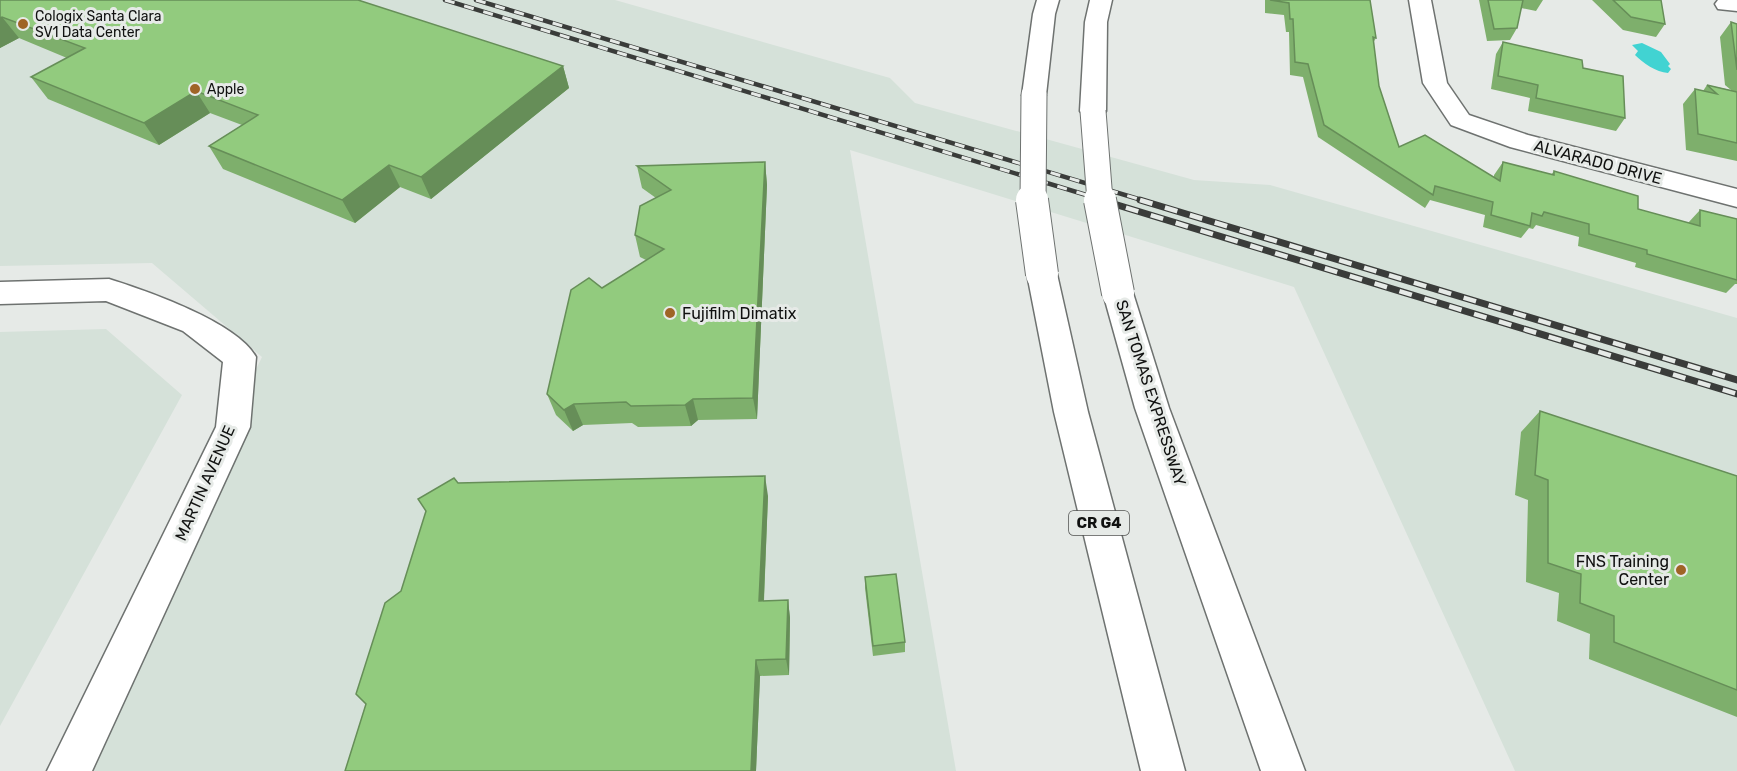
<svg xmlns="http://www.w3.org/2000/svg" width="1737" height="771" font-family="Rubik,sans-serif">
<style>
.built{fill:#d5e1d9}
.water{fill:#41d3d2}
.lines{fill:none;stroke-linecap:round;stroke-linejoin:round}
.minor-casing{stroke:#6e7270;stroke-width:3}
.tertiary-casing{stroke:#6e7270;stroke-width:3}
.trunk-casing{stroke:#6e7270;stroke-width:3}
.minor{fill:#fff;fill-rule:evenodd}
.tertiary{fill:#fff;fill-rule:evenodd}
.trunk{fill:#fff;fill-rule:evenodd}
.rail-far1-casing{stroke:#3a3c3a;stroke-width:4.5}
.rail-casing{stroke:#3a3c3a;stroke-width:7}
.rail-far1{stroke:#e6eae7;stroke-width:3;stroke-dasharray:10;stroke-linecap:butt}
.rail{stroke:#e6eae7;stroke-width:4.5;stroke-dasharray:13;stroke-linecap:butt}
.trunk-bridge-far1-casing{stroke:#6e7270;stroke-width:27;stroke-linecap:butt}
.trunk-bridge-casing{stroke:#6e7270;stroke-width:34;stroke-linecap:butt}
.trunk-bridge-far1{stroke:#fff;stroke-width:25}
.trunk-bridge{stroke:#fff;stroke-width:32}
.wall{fill:#7eaf6c}
.shaded-wall{fill:#668e58}
.building{fill:#92cb7e;stroke:#668e58;stroke-width:1.5}
.poi-dot{fill:#9f6426;stroke:#e6eae7;stroke-width:2}
.labels{text-anchor:middle;dominant-baseline:central;stroke-width:6;stroke-linejoin:round;paint-order:stroke}
.far-poi-label{font-size:14px;fill:#101110;stroke:#e6eae7;text-anchor:start}
.shield{fill:#e6eae7;stroke:#505250;stroke-width:1.5}
.shield-label{font-size:15px;font-weight:bold;fill:#101110}
.street-label{font-size:16px;fill:#101110;stroke:#e6eae7}
.poi-label{font-size:16px;fill:#101110;stroke:#e6eae7;text-anchor:start}
</style>
<rect width="100%" height="100%" fill="#e6eae7"/>
<path class="built" d="M0,0H615L890,78L915,103L1194,180L1270,185L1737,318V771H1515L1294,287L850,150L956,771H65L262,357L152,263L0,266Z
M106,329L182,395L0,726V332Z"/>
<path class="water" d="M1642,43L1661,52L1670,64L1668,66L1671,69L1668,73C1656,72 1643,63 1635,55L1638,51L1632,45Z"/>
<g class="lines">
<g class="minor-casing">
<path id="minor" d="M1409,0H1431L1447,83L1469,115L1528,135L1737,189V207L1510,147L1451,125L1423,83Z
M1718,0H1737V11L1718,9L1715,4Z"/>
</g>
<g class="tertiary-casing">
<path id="tertiary" d="M109,279C147,291 237,322 256,357L250,427L92,771H47L216,427L223,362L183,331L106,301L0,304V282Z"/>
</g>
<g class="trunk-casing">
<path id="trunk" d="M1037,0H1059L1055,14L1046,95L1043,100L1034,102L1025,100L1022,95L1033,14Z
M1090,0H1112L1107,22L1106,111L1102,116L1093,119L1084,116L1080,111L1085,22Z
M1042,264L1053,267L1057,274L1088,412L1185,771H1141L1054,412L1027,274L1031,267Z
M1118,282L1129,285L1133,293L1169,408L1305,771H1261L1135,408L1103,293L1107,285Z"/>
</g>
<use href="#minor" class="minor"/>
<use href="#tertiary" class="tertiary"/>
<use href="#trunk" class="trunk"/>
<g class="rail-far1-casing">
<path id="rail-far1" d="M445,0L1106,201
M476,0L1145,201"/>
</g>
<g class="rail-casing">
<path id="rail" d="M1101,200L1737,394
M1140,200L1737,380"/>
</g>
<use href="#rail-far1" class="rail-far1"/>
<use href="#rail" class="rail"/>
<g class="trunk-bridge-far1-casing">
<path id="trunk-bridge-far1" d="M1093,111L1100,201
M1033,201L1034,95"/>
</g>
<g class="trunk-bridge-casing">
<path id="trunk-bridge" d="M1032,200L1042,274
M1100,200L1118,293"/>
</g>
<use href="#trunk-bridge-far1" class="trunk-bridge-far1"/>
<use href="#trunk-bridge" class="trunk-bridge"/>
</g>
<path class="wall" d="M0,0L563,66L569,88L431,199L400,187L355,223L223,169L209,146L242,125L210,113L159,145L48,99L31,77L67,58L19,38L0,48Z
M1265,0H1370L1376,38L1373,43L1379,86L1399,147L1494,177V175L1503,162L1551,175L1554,171L1638,209L1688,223L1700,210L1737,219V284H1735L1726,293L1635,267L1636,263L1578,246L1579,237L1536,225L1533,229L1529,228L1521,238L1483,227L1485,215L1430,200L1425,208L1318,137L1303,77L1290,75L1289,32H1286L1284,15L1265,13Z
M1479,0H1543L1536,11L1521,8L1517,28L1510,40L1487,41Z
M1592,0H1661L1665,24L1656,37L1623,30Z
M1731,22L1737,24V161L1686,150L1683,104L1695,89L1703,91L1707,85L1731,90L1725,85L1720,37Z
M1503,42L1583,68L1625,118L1616,131L1528,111L1530,98L1491,89L1496,54Z
M765,162L767,185L757,419L698,420L691,426L638,427L632,423L583,425L573,431L556,415L547,394L602,288L646,260L640,257L635,235L656,198L642,188L637,166Z
M1540,411L1737,476V717L1589,659L1590,634L1557,621L1559,593L1526,582L1528,500L1515,495L1521,432Z
M458,483L768,496L764,601L788,600L790,618L789,675L760,676L756,771H345L401,591Z
M865,577L905,642V652L873,656L865,588Z"/>
<path class="shaded-wall" d="M2,17L19,38L0,48V18Z
M563,66L569,88L431,199L421,177Z
M196,91L210,113L159,145L144,123Z
M765,162L767,185L757,419L753,398Z
M389,165L400,187L355,223L342,200Z
M693,399L698,420L691,426L685,405Z
M574,404L583,425L573,431L564,410Z
M765,476L768,496L763,619L759,601Z
M788,600L790,618L789,675L786,659Z
M756,660L760,676L756,771H751Z"/>
<path class="building" d="M0,0H358L563,66L421,177L389,165L342,200L209,146L258,115L196,91L144,123L31,77L85,48L2,17L0,18Z
M1270,0H1370L1376,38L1373,37L1379,86L1399,147L1425,135L1500,181L1503,162L1554,175V171L1638,196V209L1700,226V210L1737,219V280L1647,254V250L1589,234V224L1544,212L1542,216L1532,213L1530,226L1491,215L1493,202L1435,186L1433,195L1324,125L1308,64L1295,62L1293,19H1290L1289,3Z
M1488,0H1523L1517,28L1494,29Z
M1613,0H1661L1665,24L1631,17Z
M1731,22L1737,24V70Z
M1503,42L1582,60L1583,68L1623,76L1625,118L1536,98L1538,85L1498,76Z
M1707,85L1737,92V143L1698,134L1695,89L1717,94Z
M765,162L753,398L693,399L685,405L631,406L626,402L574,404L564,410L547,394L571,290L589,278L602,288L664,249L635,235L640,206L671,190L637,166Z
M1540,411L1737,476V690L1614,642V616L1580,603L1581,574L1548,563V480L1535,475Z
M765,476L759,601L788,600L786,659L756,660L751,771H345L366,704L356,694L385,603L401,591L426,511L418,499L454,478L458,483Z
M896,574L905,642L873,646L865,577Z"/>
<g class="poi-dot">
<circle cx="23" cy="24" r="6"/>
<circle cx="195" cy="89" r="6"/>
<circle cx="670" cy="313" r="6"/>
<circle cx="1681" cy="570" r="6"/>
</g>
<g class="labels">
<g class="far-poi-label">
<text x="35" y="16">Cologix Santa Clara<tspan x="35" dy="16">SV1 Data Center</tspan></text>
<text x="207" y="89">Apple</text>
</g>
<rect class="shield" x="1069" y="511" width="60" height="24" rx="4.5"/>
<g class="shield-label">
<text x="1099" y="523">CR G4</text>
</g>
<g class="street-label">
<text transform="translate(1598 162) rotate(15)">ALVARADO DRIVE</text>
<text transform="translate(1151 393) rotate(72)">SAN TOMAS EXPRESSWAY</text>
<text transform="translate(205 483) rotate(-66)">MARTIN AVENUE</text>
</g>
<g class="poi-label">
<text x="682" y="313">Fujifilm Dimatix</text>
<text x="1669" y="561" text-anchor="end">FNS Training<tspan x="1669" dy="18">Center</tspan></text>
</g>
</g>
</svg>
